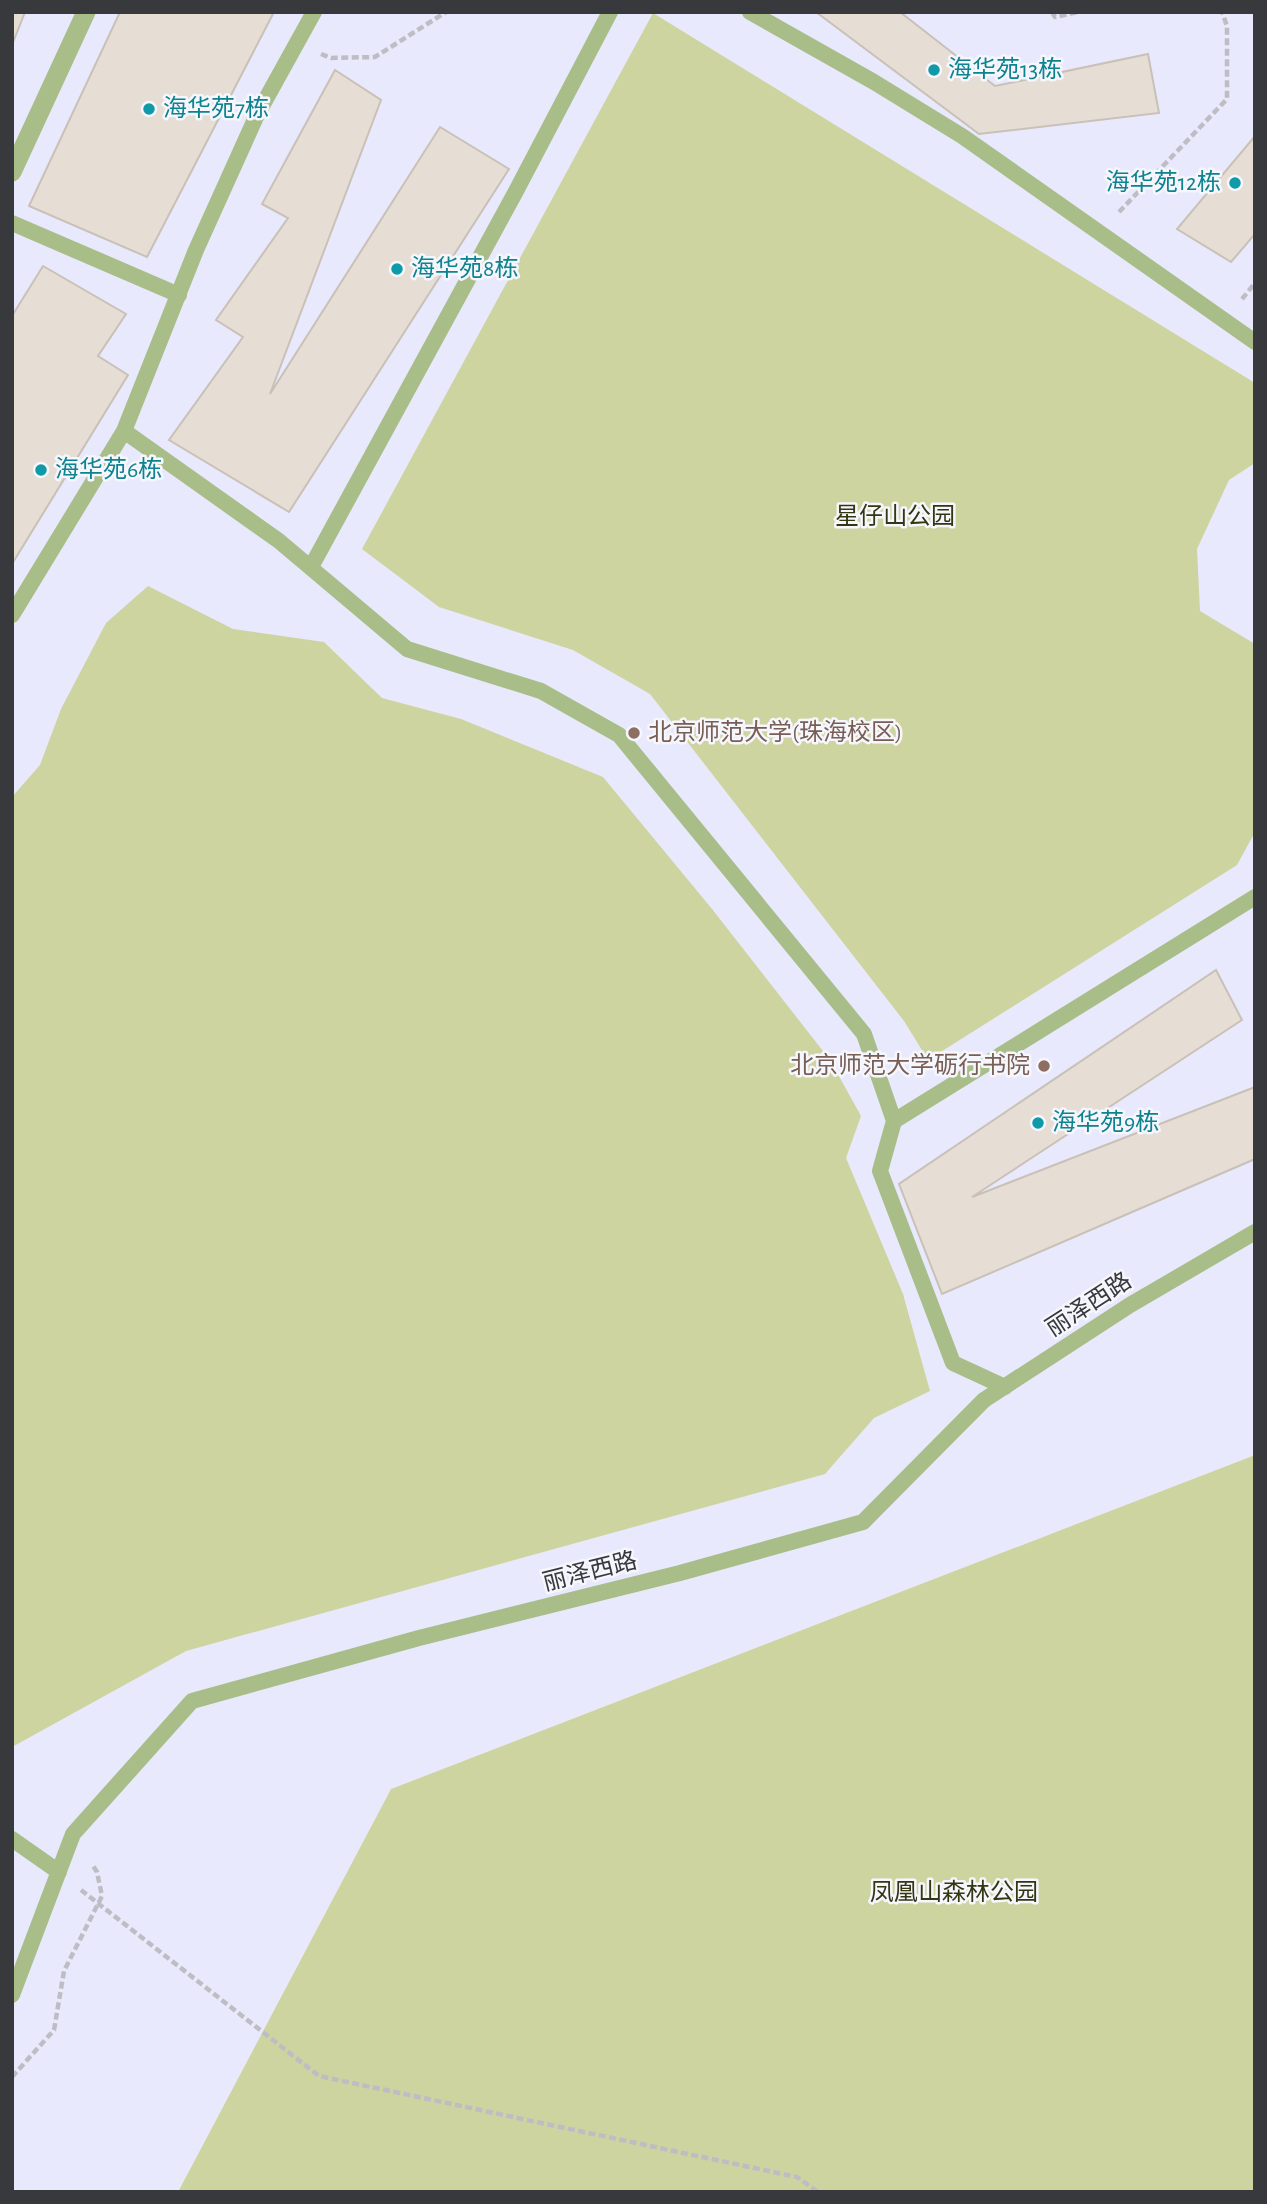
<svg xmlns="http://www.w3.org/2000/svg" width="1267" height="2204" font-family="'Alegreya Sans','Noto Sans SC',sans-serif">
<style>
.built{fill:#e8e9fc}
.green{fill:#cdd4a0}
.building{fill:#e6ddd4;stroke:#c9c0b8;stroke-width:2}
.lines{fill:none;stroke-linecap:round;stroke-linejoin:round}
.path{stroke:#bdbdc3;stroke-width:4.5;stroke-dasharray:7 3.5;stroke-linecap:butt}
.service{stroke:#a8bd88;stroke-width:16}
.minor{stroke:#a8bd88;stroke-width:19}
.culture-dot{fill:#0f9aa8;stroke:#f6f6fd;stroke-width:2.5}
.education-dot{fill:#8d6e63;stroke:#f6f6fd;stroke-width:2.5}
.labels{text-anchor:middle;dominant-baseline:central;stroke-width:5;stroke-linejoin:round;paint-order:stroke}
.culture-label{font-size:24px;fill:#0d838f;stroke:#f6f6fd;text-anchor:start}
.park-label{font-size:24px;fill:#333611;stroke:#f6f6fd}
.education-label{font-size:24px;fill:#785e54;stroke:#f6f6fd;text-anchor:start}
.street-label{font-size:24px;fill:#38393d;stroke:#f6f6fd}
</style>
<rect width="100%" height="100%" fill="#f6f6fd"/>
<path class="built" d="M12,12H1255V1455L391,1789L178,2192H12Z"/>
<path class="green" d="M653,13L1255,383V463L1229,480L1197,549L1200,611L1255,644V832L1237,865L928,1060L904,1021L650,694L573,650L439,607L362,549Z
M148,586L233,629L324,642L382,698L461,719L603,777L712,909L830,1060L861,1116L846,1158L903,1294L930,1391L874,1418L825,1474L186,1651L12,1747V797L40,765L61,709L106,623Z
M1255,1455V2192H178L391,1789Z"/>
<path class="building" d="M12,12H25L12,45Z
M120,12H274L147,257L29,206Z
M816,12H900L995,86L1148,54L1159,113L979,134Z
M335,70L381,100L270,394L440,127L509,169L289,512L169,440L243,337L216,320L288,218L262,204Z
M1255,136V234L1231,262L1177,229Z
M43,266L126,314L98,356L128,375L12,564V316Z
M1216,970L1242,1020L972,1197L1255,1087V1159L942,1294L899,1184Z"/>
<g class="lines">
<path class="path" d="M1052,12L1055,17L1078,12
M321,54L331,58L375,57L446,12
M1119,212L1227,99V26L1222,12
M1242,299L1255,283
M81,1890L319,2076L797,2177L818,2192
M12,2077L54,2030L64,1971L102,1896L97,1872L92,1864"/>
<path class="service" d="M750,12L874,82L962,136L1255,342
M12,223L179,295
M124,431L279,541L407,649L541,691L619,735L864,1034L894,1121L1255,897
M311,567L515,193L610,12
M12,615L124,431L196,250L256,117L314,12
M894,1121L880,1171L953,1363L1005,1387
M12,1839L59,1872
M12,1995L73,1834L192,1701L419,1638L680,1573L863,1522L984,1400L1130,1305L1255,1232"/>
<path class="minor" d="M12,172L86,12"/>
</g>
<g class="culture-dot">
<circle cx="934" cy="70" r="7"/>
<circle cx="149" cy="109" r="7"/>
<circle cx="1235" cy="183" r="7"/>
<circle cx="397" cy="269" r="7"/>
<circle cx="41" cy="470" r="7"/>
<circle cx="1038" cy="1123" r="7"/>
</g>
<g class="education-dot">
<circle cx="634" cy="733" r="7"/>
<circle cx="1044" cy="1066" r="7"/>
</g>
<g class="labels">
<g class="culture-label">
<text x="948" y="70">海华苑13栋</text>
<text x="163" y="109">海华苑7栋</text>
<text x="1221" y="183" text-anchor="end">海华苑12栋</text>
<text x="411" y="269">海华苑8栋</text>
<text x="55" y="470">海华苑6栋</text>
<text x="1052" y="1123">海华苑9栋</text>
</g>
<g class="park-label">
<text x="895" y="517">星仔山公园</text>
<text x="954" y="1893">凤凰山森林公园</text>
</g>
<g class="education-label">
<text x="648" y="733">北京师范大学(珠海校区)</text>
<text x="1030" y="1066" text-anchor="end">北京师范大学砺行书院</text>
</g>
<g class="street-label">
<text transform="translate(1089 1305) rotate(-33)">丽泽西路</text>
<text transform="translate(590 1572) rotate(-14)">丽泽西路</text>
</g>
</g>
<rect width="1267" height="2204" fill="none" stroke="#38393d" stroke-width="28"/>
</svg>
